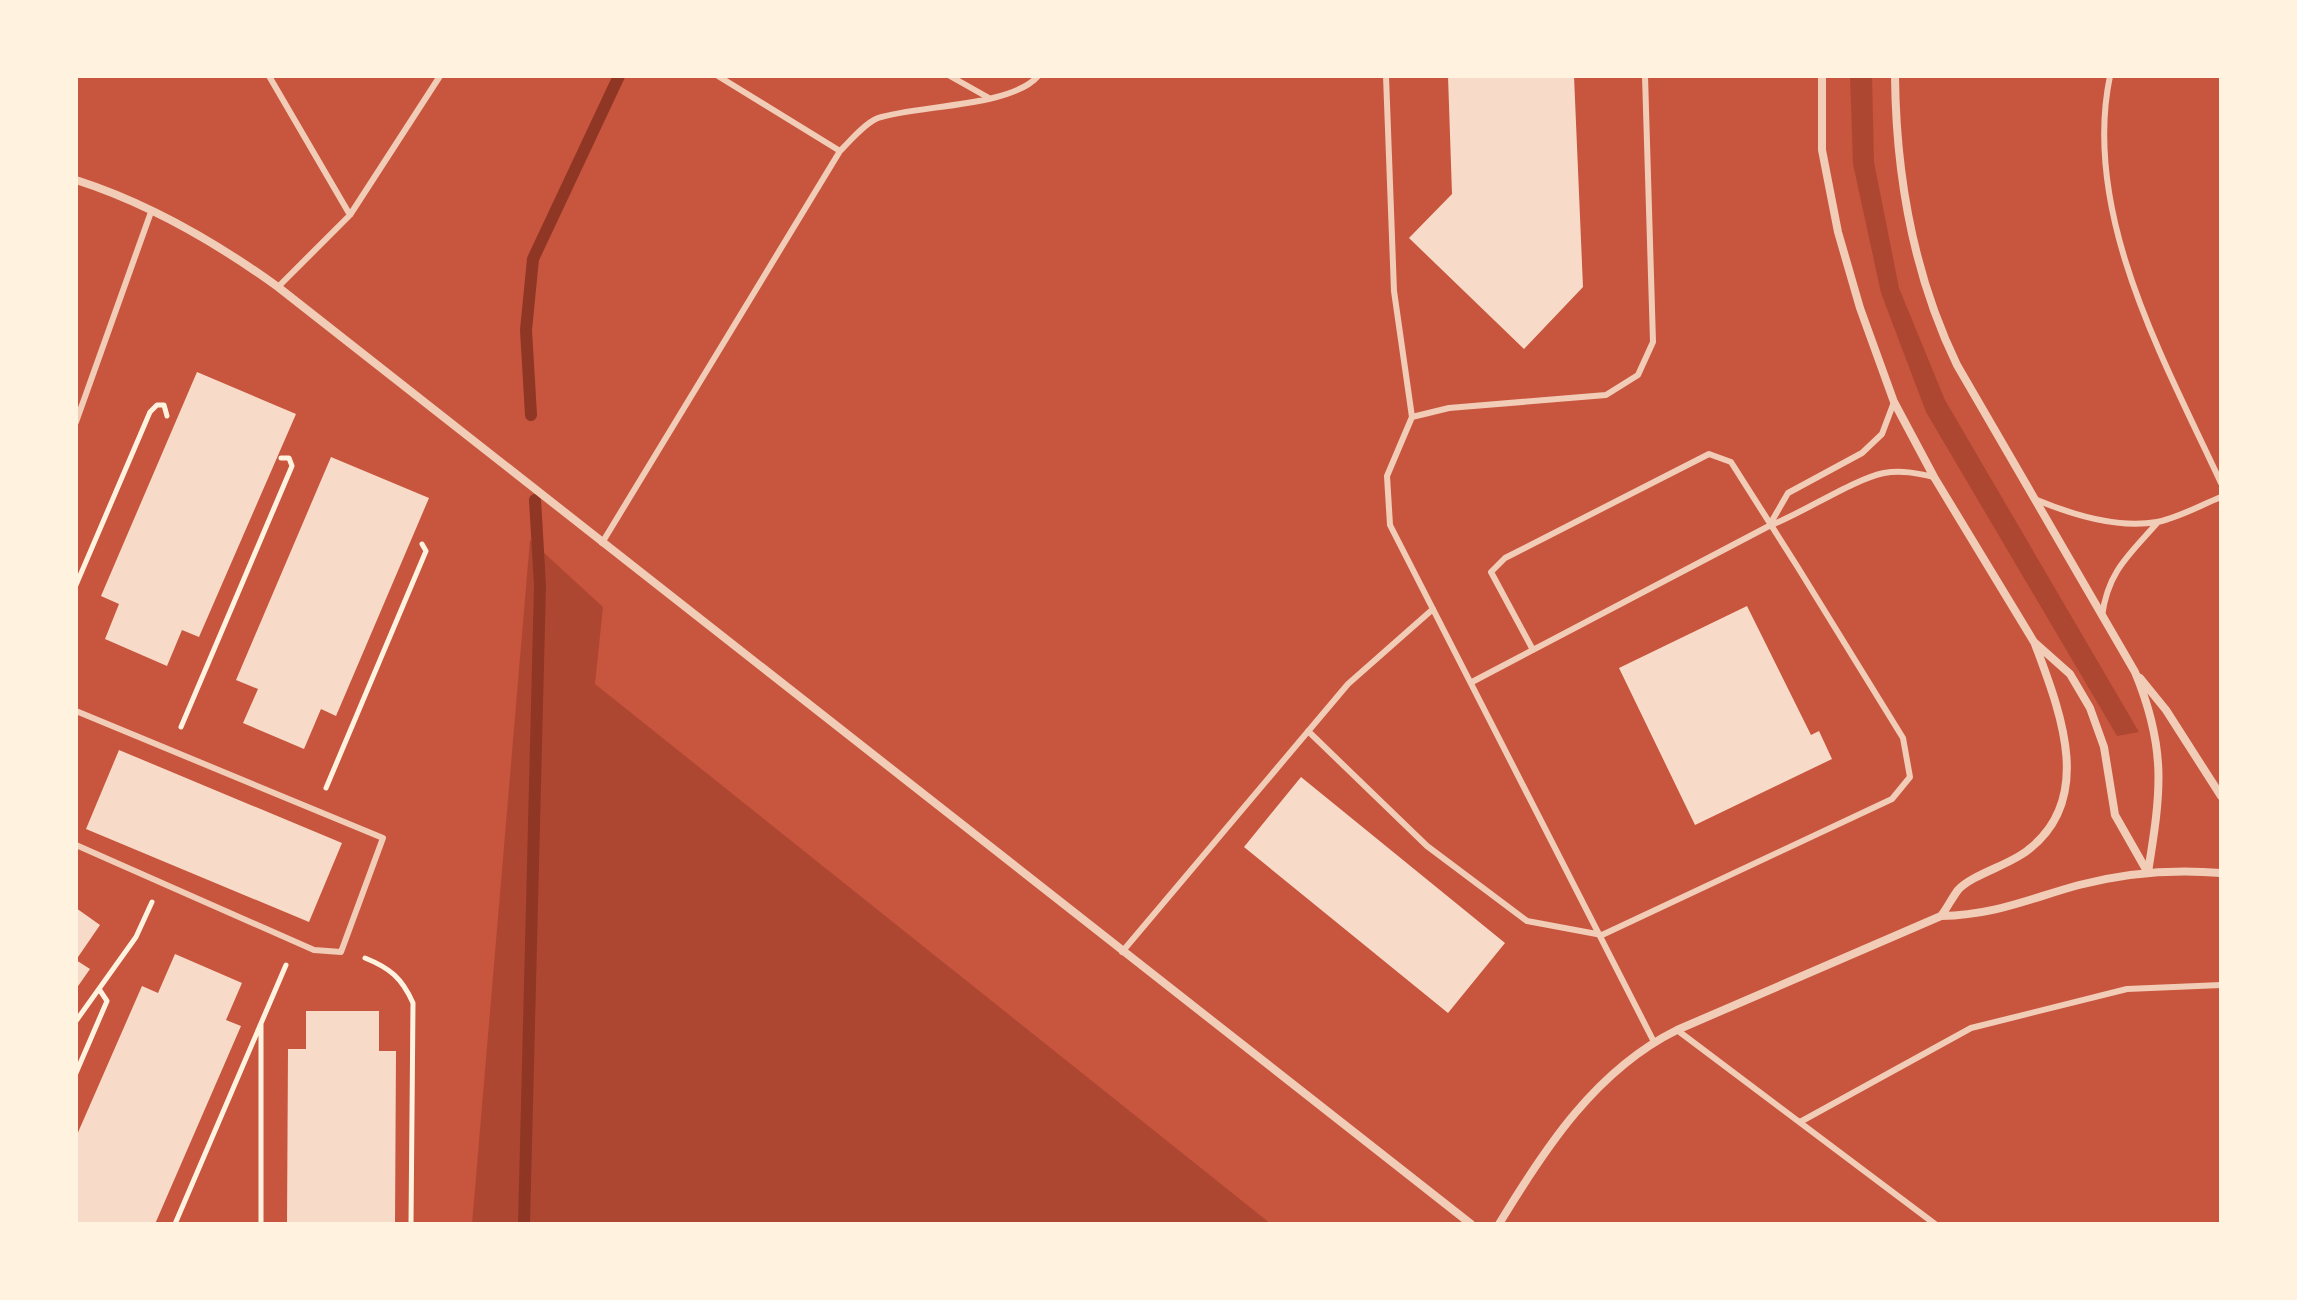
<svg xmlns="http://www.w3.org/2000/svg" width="2297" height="1300" font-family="'PT Sans',sans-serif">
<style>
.green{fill:#ae4732}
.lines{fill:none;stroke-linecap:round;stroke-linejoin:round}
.stream{stroke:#8f3625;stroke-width:12}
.building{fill:#f7dbc8}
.path{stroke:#fff3e0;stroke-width:5}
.service{stroke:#f1ccb7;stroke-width:6}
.minor{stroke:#f1ccb7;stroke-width:8}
</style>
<rect width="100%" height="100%" fill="#c8553d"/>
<path class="green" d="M1850,76H1872L1874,162L1899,288L1945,400L2139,732L2117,736L1926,412L1881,293L1853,164Z
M530,540L603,607L595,684L1271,1224H472Z"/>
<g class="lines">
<path class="stream" d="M531,415L526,330L533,259L619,76
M524,1224L540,585L535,500"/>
</g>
<path class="building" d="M1448,76H1574L1583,287L1524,349L1409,238L1452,194Z
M197,372L296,414L199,637L182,630L167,666L105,639L119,604L101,596Z
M331,457L429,498L336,716L321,709L304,749L243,723L258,689L236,680Z
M1747,606L1811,735L1819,731L1832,759L1695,825L1619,668Z
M119,750L342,843L309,922L86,829Z
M1301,777L1505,943L1448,1013L1244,847Z
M76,908L100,925L76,960L90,969L76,989Z
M175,954L242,983L226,1020L241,1026L155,1224H76V1137L142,986L158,993Z
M306,1011H379V1051H396L395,1224H287L288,1049H306Z"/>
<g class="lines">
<path class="path" d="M76,585L150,412L157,405H164L167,416
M181,727L292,466L289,458H281
M326,788L426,551L422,544
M365,958C390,968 402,978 413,1003L411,1224
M76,1021L136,937L152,902
M261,1024V1224
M76,1073L107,1001L99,989
M175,1224L286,965"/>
<path class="service" d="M269,76L350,215
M718,76L840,151
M950,76L989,98
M1386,76L1394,291L1412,417L1387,476L1390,525L1654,1042
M2110,76C2081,214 2165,362 2221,483
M278,287L350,215L440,76
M1412,417L1449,408L1606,395L1638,375L1653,342L1645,76
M76,422L151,212
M2037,500C2073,515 2117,529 2157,522C2178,518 2201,505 2221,497
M1769,526L1788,493L1862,453L1882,434L1894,402
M602,543L840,151C850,141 865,123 878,118C917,105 1012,107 1038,76
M2102,616C2108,571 2129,555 2158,522
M1472,682L1769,526C1803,513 1854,479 1884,473C1901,470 1917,473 1934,477
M76,711L383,838L341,952L314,950L76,845
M1308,731L1427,846L1527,921L1602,935L1892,799L1910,777L1903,738L1797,566L1731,462L1709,454L1505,558L1491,572L1533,650
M1122,952L1348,684L1433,609
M1677,1030L1935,1224
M1800,1122L1971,1028L2127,989L2221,985"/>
<path class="minor" d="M1822,76V150L1838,232L1860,308L1894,402L1934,477L2034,642L2070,674L2090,708L2104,747L2115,815L2148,873
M1895,76C1896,176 1913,274 1957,365L2135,672C2167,749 2161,792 2148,872
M76,180C148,203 217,243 278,287L1471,1224
M2140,678L2166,710L2221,796
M1941,916C1947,908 1952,898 1958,890C1973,874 2010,865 2028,850C2096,798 2059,709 2035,644
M1499,1224C1545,1148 1596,1070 1677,1030L1941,916C1995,915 2028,899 2079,885C2125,873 2174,869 2221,873"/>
</g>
<rect width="2297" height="1300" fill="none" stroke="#fff3e0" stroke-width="156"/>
</svg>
